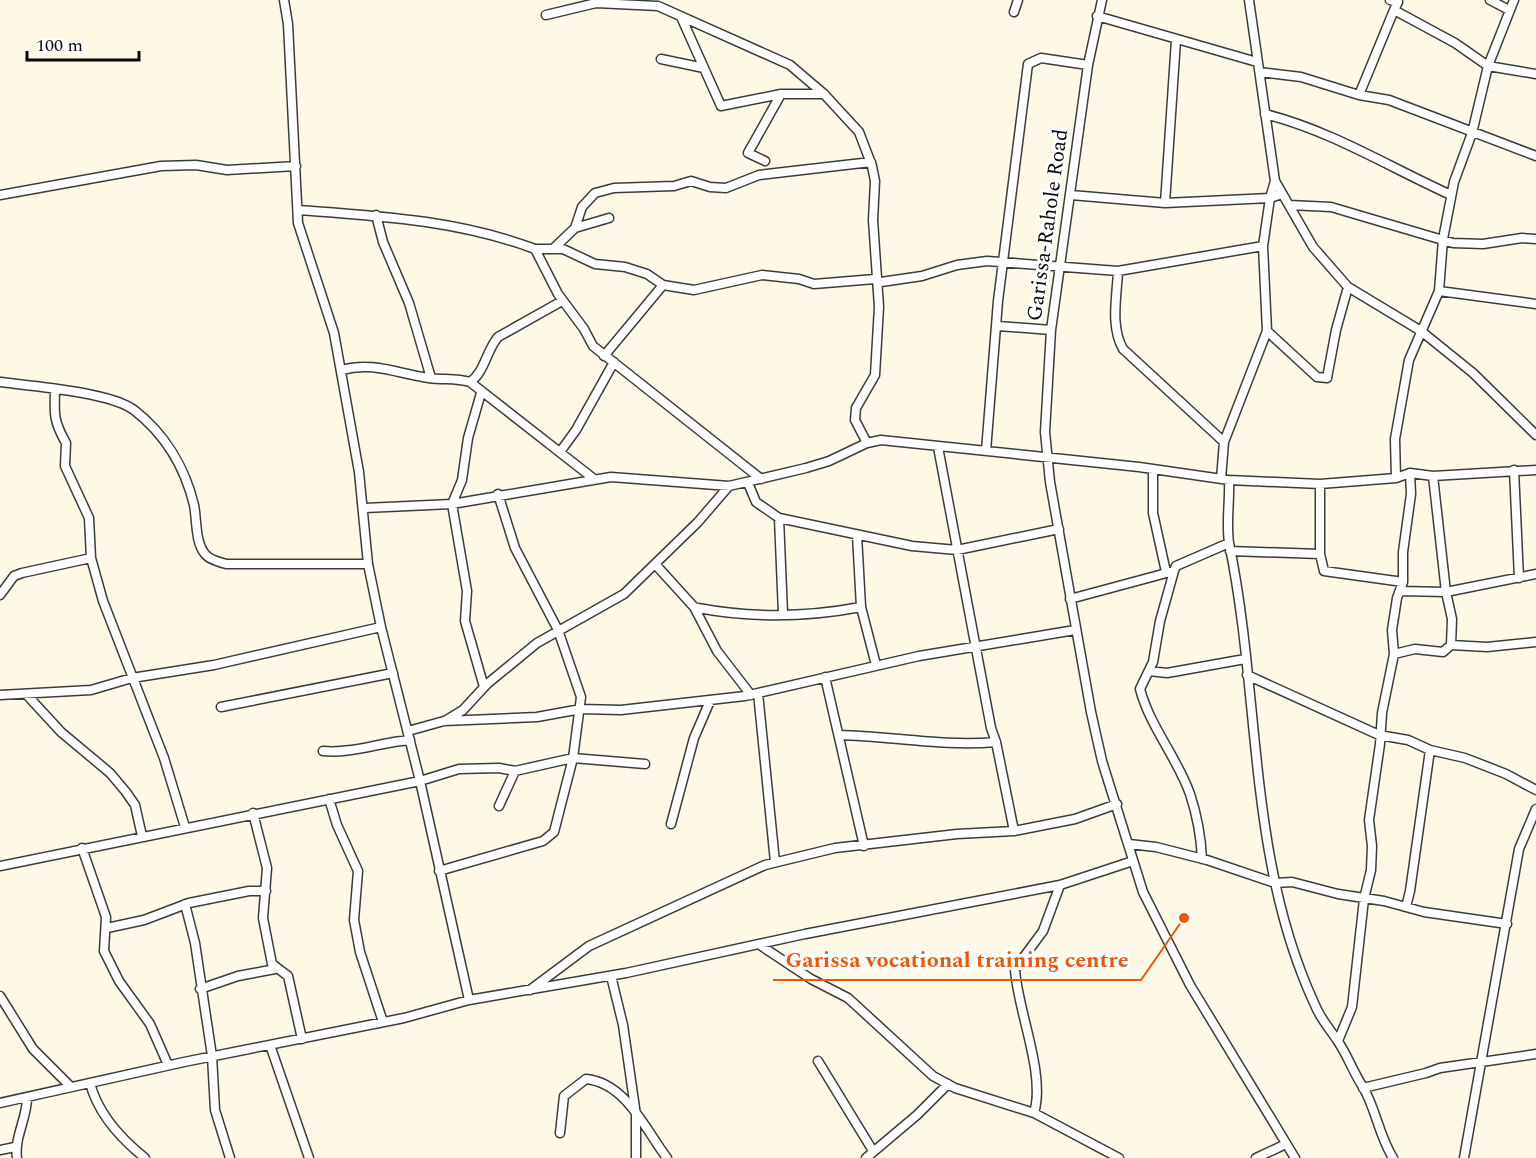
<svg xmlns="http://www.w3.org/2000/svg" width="1536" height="1158" font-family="Spectral,serif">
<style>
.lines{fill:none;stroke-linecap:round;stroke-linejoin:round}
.minor-casing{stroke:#3c3c3c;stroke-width:11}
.minor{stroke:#fff;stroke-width:8}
.labels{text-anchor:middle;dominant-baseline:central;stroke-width:6;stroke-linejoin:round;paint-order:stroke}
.street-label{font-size:21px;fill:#090909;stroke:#fff}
.leader{fill:none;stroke:#e8590c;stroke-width:2}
.callout-dot{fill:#e8590c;stroke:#fff;stroke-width:2}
.callout-label{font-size:22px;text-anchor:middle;font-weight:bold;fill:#e8590c;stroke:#fff;stroke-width:6;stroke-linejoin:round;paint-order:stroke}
</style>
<rect width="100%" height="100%" fill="#fef9e7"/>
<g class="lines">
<g class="minor-casing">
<path id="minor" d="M284,0L288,24L298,223L334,333L359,472L368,564L381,627L420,781L469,1000
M1102,0L1088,65L1051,330L1045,432L1050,482L1091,712L1102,761L1143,892L1190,985L1295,1158
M1249,0L1275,181L1313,247L1348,287L1421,331L1473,373L1536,435
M1390,0L1398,2L1394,10L1455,43L1488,66L1536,74
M1490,0L1509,10
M1014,12L1018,0
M546,15L596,3L658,6L790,65L824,94L859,132L872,166L875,181L873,220L879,307L875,375L856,408L855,420L867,443
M1097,16L1257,62
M682,19L721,106L781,94H824
M1176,40L1165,203L1270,198L1275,181
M661,59L704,68
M1260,72L1301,77L1359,95L1389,100L1536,156
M1359,95L1394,10
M1265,114C1332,131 1389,167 1451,195
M765,161L748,153L781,94
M0,195L161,166L196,165L227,170L296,166
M1071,195L1165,203
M1289,205L1331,207L1453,243L1483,244L1522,238L1536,239
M298,210C379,216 458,220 535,249L558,294L584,329L593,346L761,479
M376,215L383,242L409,303L431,378
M575,228L582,207L595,193L614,188L674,186L691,181L710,187L726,188L759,175L871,162
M554,248L575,228L609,218
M535,249H563L595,264L625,267L647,274L663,285L604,356
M1118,271C1117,296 1110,326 1123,349L1224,442
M663,285L694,290L762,275L799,279L814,284L875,279L881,282L922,276L957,265L987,261L1118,271L1263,246
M1439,291L1536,304
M998,326L1051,330
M1267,331L1317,377L1327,378L1336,330L1348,287
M342,370C372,361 399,374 429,378C443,380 456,378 470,382L594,479
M0,382C32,386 110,392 134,410C165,434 185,468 194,505C197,520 195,542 205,554C210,560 219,562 226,564H368
M470,382C485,372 486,351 498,337L562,301
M55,391C54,415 54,422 66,443L65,466L89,518L91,558L103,601L164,758L185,827
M481,393L468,438L462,480L452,504L467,591L465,621L484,687
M938,447L991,728L996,742L1014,831
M986,451L998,301L1028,64L1041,58L1088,65
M560,452L576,430L614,362
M1153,469V513L1166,572
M1514,470L1519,578
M1433,476L1446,592L1452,619L1451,645
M1396,478L1395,439L1409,360L1439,291L1443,239L1454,182L1472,133L1488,66L1514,0
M1221,479L1224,442L1267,331L1263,246L1270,198L1282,194
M1229,480C1230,501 1226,521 1229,543C1261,696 1247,860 1315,1005C1320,1018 1329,1028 1337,1040C1347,1054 1353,1072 1363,1087C1376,1109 1379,1136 1393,1158
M748,483L756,502L779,518L912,546L957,550L1059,529
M1320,484V554L1324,571L1403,582
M365,508L452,504L611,477L729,486L806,468L829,461L867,443L881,440L1139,467L1229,480L1320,484L1396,478L1410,473L1433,476L1536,470
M779,518L783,614
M857,535L861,607L876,665
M1230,551L1320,554
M655,564L694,607L698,608C751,618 808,617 861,607
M1174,571L1160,621L1153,662L1140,689C1150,727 1177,757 1190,794C1197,815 1201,837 1202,859
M1401,591L1446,592L1536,574
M0,595L14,576L22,573L91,558
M1070,599L1174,571L1176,566L1229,543
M694,607L717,651L751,695
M1394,654L1415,649L1443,652L1451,645L1487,647L1536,642
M1149,671L1167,673L1245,659
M1247,675L1379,735L1408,740L1430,750L1465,758L1506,774L1536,790
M825,677L864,846
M758,693L775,862
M26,694L61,732L110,773L126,792L135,805L142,836
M0,695L91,690L132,678L214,665L381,627
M221,707L393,673
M445,721L463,710L487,684L537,643L624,594L698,522L729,486
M408,731L444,721L537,717L581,709L621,710L745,696L919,656L1075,630
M839,735C891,736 944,747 996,742
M323,751C352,754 381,742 410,740
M329,799L337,825L358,871L354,920L360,952L383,1022
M499,806L515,771
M253,813L267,868L263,918L272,964L288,976L302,1039
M671,824L694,738L710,701
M1129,844L1156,847L1207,860L1275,883L1292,882L1338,894L1384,901L1424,912L1507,924
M82,848L106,917L104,951L119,981L150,1024L168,1065
M0,866L420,781L459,769L499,768L515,771L573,758L645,764
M439,871L543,841L554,832L573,758L581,697L558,630L515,548L498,494
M185,904L195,943L212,1056L215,1110L230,1158
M1406,907L1410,891L1430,750
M107,928L144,920L189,903L249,891H266
M760,945L811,979L848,998L933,1076L955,1088L1034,1113L1119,1158
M611,976L623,1025L636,1115V1158
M200,989L238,976L275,969
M530,990L589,946L765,865L835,848L957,834L1014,831L1075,819L1117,804
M0,996L33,1049L71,1087
M1338,1041L1352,1007L1364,899L1371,870L1372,846L1369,820L1380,744L1382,713L1394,654L1392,630L1397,598L1403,582V552L1411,494L1410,473
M270,1045L309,1158
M818,1061L873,1151
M90,1083C98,1114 120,1138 145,1158
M1363,1088L1426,1073L1440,1068L1536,1054
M0,1103L184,1062L404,1018L469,1000L626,973L805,934L1060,885L1133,861
M1034,1113C1046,1074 1017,1009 1015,969L1043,931L1060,885
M560,1133L564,1096L586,1079C626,1083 645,1129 667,1158
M0,1150L15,1147
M17,1158C14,1138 27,1118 27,1098
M866,1158L917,1115L948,1084
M1256,1158L1286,1144
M1464,1158L1519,849L1536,809"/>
</g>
<use href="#minor" class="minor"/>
</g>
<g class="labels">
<g class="street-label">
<text transform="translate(1048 225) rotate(-82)">Garissa-Rahole Road</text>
</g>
</g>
<path class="leader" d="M1184 918L1141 980H773"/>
<circle class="callout-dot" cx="1184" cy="918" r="6"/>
<g class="callout-label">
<text x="957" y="967">Garissa vocational training centre</text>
</g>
<path d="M27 51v9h112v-9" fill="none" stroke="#090909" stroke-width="3"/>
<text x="36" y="51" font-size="18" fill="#090909" stroke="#ffffff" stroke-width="4.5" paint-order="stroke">100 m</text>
</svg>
